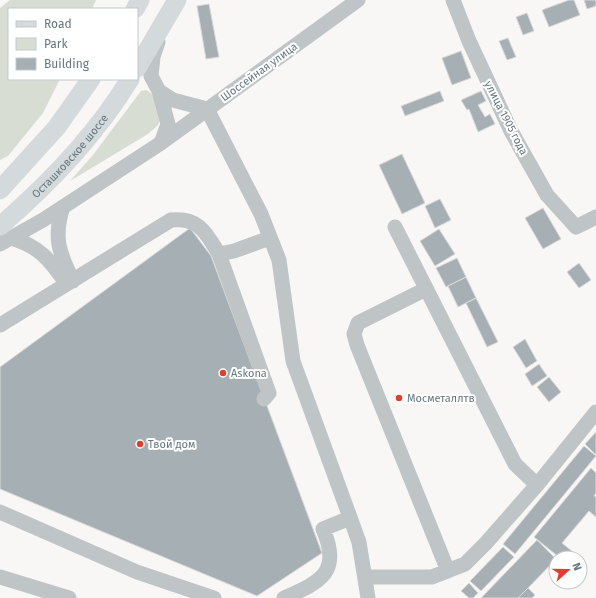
<svg xmlns="http://www.w3.org/2000/svg" width="596" height="598" font-family="'Fira Sans',sans-serif">
<style>
.green{fill:#d8ddd4}
.building{fill:#a6b0b4;stroke:#dad9d8}
.lines{fill:none;stroke-linecap:round;stroke-linejoin:round}
.minor{stroke:#bfc5c7;stroke-width:15}
.major{stroke:#d4d9db;stroke-width:19}
.poi-dot{fill:#dd3f30;stroke:#fff;stroke-width:1.5}
.labels{text-anchor:middle;dominant-baseline:central;stroke-width:4;stroke-linejoin:round;paint-order:stroke}
.street-label{font-size:11px;fill:#64777f;stroke:#fff}
.poi-label{font-size:11px;fill:#64777f;stroke:#fff;text-anchor:start}
</style>
<rect width="100%" height="100%" fill="#f8f7f5"/>
<path class="green" d="M10,0H96L92,9H9V79H60L43,113L8,156L0,160V8Z
M146,90C157,95 164,112 159,123C157,127 151,131 148,134L70,181L93,155L141,91Z"/>
<path class="building" d="M569,0H574L580,15L549,27L542,10Z
M584,0H596V6L587,9Z
M209,4L219,57L206,59L197,6Z
M527,13L534,31L523,35L516,17Z
M508,38L516,57L507,60L499,41Z
M461,51L471,78L452,85L442,58Z
M440,91L444,101L405,116L401,106Z
M481,91L486,101L478,105L485,117L490,114L495,124L478,132L469,109L467,110L461,100Z
M402,154L425,203L402,214L379,165Z
M440,199L451,220L435,228L425,206Z
M543,208L561,239L543,249L525,218Z
M190,228L211,256L322,553L257,596L0,489V367Z
M439,229L455,254L435,266L420,241Z
M457,258L466,277L446,287L436,268Z
M579,263L591,280L579,288L567,272Z
M466,277L476,298L458,307L448,286Z
M476,298L498,342L487,347L466,303Z
M525,339L537,361L526,368L513,347Z
M539,364L547,376L532,386L525,374Z
M549,377L561,392L549,402L537,387Z
M596,432V455L585,444Z
M584,446L596,456L515,554L503,544Z
M591,468L596,473V493L594,496L596,497V517L589,511L562,543L573,552L569,558H560L534,537Z
M537,540L556,559L528,588L518,598H481Z
M503,547L514,557L481,591L470,581Z
M469,583L478,593L473,598H469L461,591Z
M528,588L535,595L532,598H518Z"/>
<g class="lines">
<path class="minor" d="M453,0L469,41L511,131L547,195L576,227L596,217
M158,42L153,57L151,76L159,91L168,124L161,143
M159,91L173,100L207,109L261,214L279,260L293,361L359,542L368,598
M63,207C53,237 59,253 73,281
M395,227L515,464L537,485L596,412
M11,238C39,246 50,260 66,283
M0,244L43,220L161,143L358,0
M219,254L269,393L264,399
M426,289L358,323L354,334L357,345L448,571
M0,325L171,220C199,217 206,233 219,254L234,251L270,238
M0,512L137,572L214,598
M0,577L69,598
M365,577H432L465,564L486,543L537,485
M284,598C320,582 342,573 323,529L350,518"/>
<g class="major">
<path d="M135,9L140,0"/>
<path d="M137,68L177,0"/>
<path d="M0,190L57,127L91,79"/>
<path id="s1" d="M0,226C50,183 96,135 130,79"/>
</g>
</g>
<g class="poi-dot">
<circle cx="223" cy="373" r="4"/>
<circle cx="399" cy="398" r="4"/>
<circle cx="140" cy="444" r="4"/>
</g>
<g class="labels">
<g class="street-label">
<text transform="translate(259 72) rotate(-36)">Шоссейная улица</text>
<text transform="translate(506 118) rotate(63)">улица 1905 года</text>
<text stroke="none"><textPath href="#s1" startOffset="99">Осташковское шоссе</textPath></text>
</g>
<g class="poi-label">
<text x="231" y="373">Askona</text>
<text x="407" y="398">Мосметаллтв</text>
<text x="148" y="444">Твой дом</text>
</g>
</g>
<rect x="8" y="8" width="130" height="72" fill="#ffffff" stroke="#c1c9cc"/>
<rect x="16" y="21" width="20" height="6" fill="#d4d9db" stroke="#c1c9cc"/>
<text x="44" y="28" font-size="12" fill="#64777f">Road</text>
<rect x="16" y="38" width="20" height="12" fill="#d8ddd4" stroke="#c1c9cc"/>
<text x="44" y="48" font-size="12" fill="#64777f">Park</text>
<rect x="16" y="58" width="20" height="12" fill="#a6b0b4" stroke="#c1c9cc"/>
<text x="44" y="68" font-size="12" fill="#64777f">Building</text>
<g transform="translate(568 570) rotate(69)"><circle r="19" fill="#ffffff" stroke="#c1c9cc"/>
<path d="M0-3L7 15L0 10L-7 15Z" fill="#dd3f30"/>
<text y="-6" font-size="11" font-weight="bold" text-anchor="middle" fill="#64777f">N</text>
</g>
</svg>
